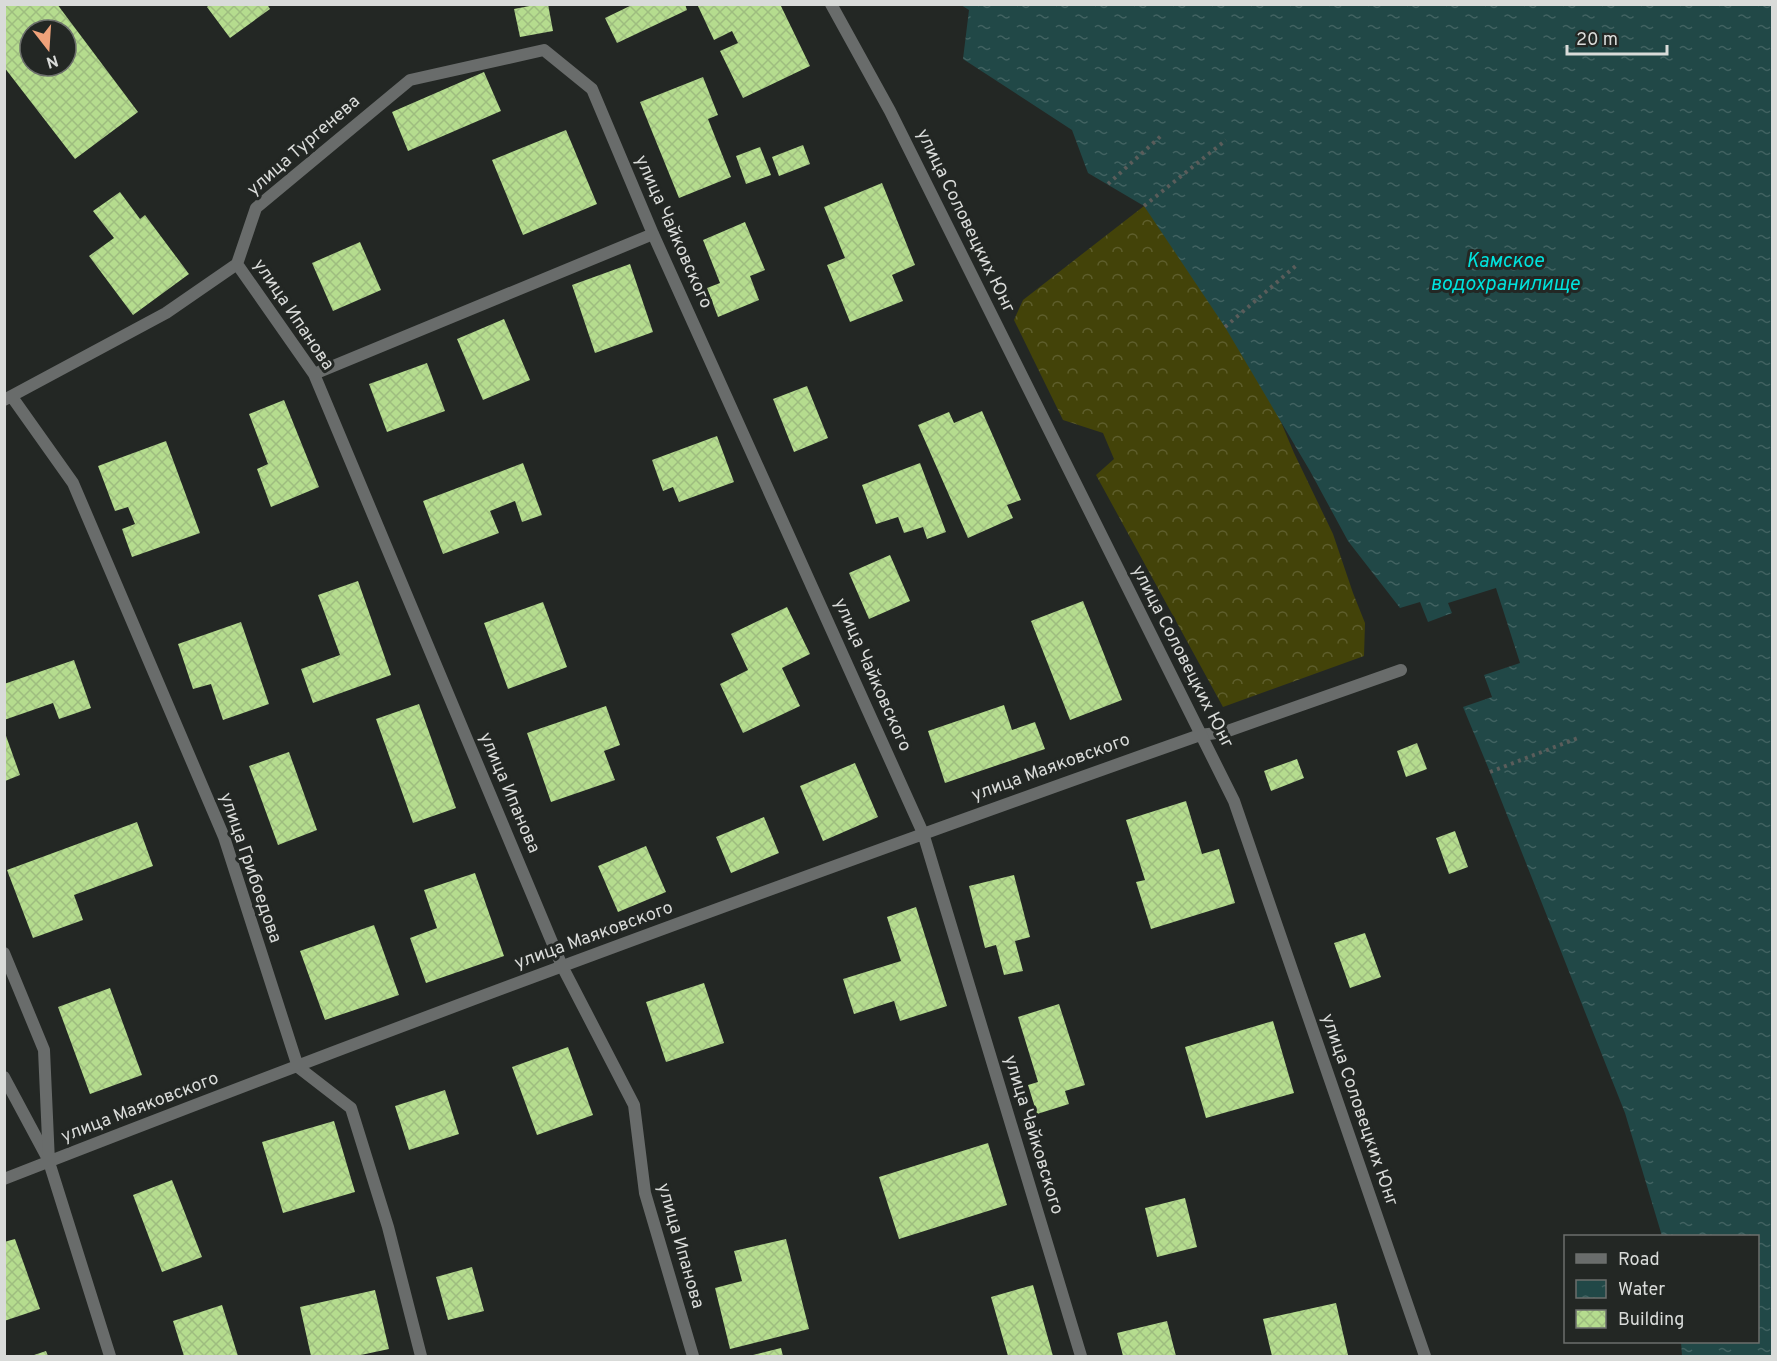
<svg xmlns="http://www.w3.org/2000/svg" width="1777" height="1361" font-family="Overpass,sans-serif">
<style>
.forest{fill:url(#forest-crowns)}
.water{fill:url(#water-ripples)}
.building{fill:url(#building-cross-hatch);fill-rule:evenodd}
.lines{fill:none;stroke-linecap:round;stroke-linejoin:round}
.path{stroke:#5a5d5b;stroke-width:4;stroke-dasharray:3 4.5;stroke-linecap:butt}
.service{stroke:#696c6b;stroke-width:12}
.minor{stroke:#696c6b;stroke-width:12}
.labels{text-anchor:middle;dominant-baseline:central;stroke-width:6;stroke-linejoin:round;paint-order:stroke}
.street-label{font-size:18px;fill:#d9dbd9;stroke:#232724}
.water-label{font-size:20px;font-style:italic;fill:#00e1dc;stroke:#232724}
</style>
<defs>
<pattern id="forest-crowns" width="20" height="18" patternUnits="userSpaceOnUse" patternTransform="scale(1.5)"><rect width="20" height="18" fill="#434309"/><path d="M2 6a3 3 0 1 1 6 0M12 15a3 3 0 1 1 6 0" fill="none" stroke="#5e5e2c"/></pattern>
<pattern id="water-ripples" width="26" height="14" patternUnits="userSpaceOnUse" patternTransform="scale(1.5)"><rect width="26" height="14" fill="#214847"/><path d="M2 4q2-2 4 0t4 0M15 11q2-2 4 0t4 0" fill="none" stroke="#416261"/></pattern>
<pattern id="building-cross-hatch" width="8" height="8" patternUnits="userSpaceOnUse" patternTransform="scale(1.5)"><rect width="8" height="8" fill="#b5dc8e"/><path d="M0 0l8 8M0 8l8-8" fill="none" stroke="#9ebd7f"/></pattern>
</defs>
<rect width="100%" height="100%" fill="#232724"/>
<path class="forest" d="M1144,206L1235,312L1294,453L1333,534L1353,593L1365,623L1364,656L1223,707L1096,475L1114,459L1103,433L1063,420L1014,320L1023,300Z"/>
<path class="water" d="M961,5H1772V1356H1682L1681,1342H1758V1236H1662L1625,1113L1490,772L1463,707L1492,697L1484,675L1520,663L1496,588L1448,603L1452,613L1428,622L1420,602L1400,608L1348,541L1310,471L1225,327L1144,206L1088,173L1072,130L963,59L969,10Z"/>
<path class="building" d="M4,4H57L138,112L75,159L4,67ZM30,30H66V66H30Z
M210,4H267L270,9L230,38L207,7Z
M540,4H548L553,31L520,37L514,9Z
M634,4H685L687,10L617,43L605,18Z
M697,4H780L810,66L743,98L720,51L738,43L732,31L714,40Z
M484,72L501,111L408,151L392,112Z
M703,77L718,115L708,119L731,177L679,198L640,102Z
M566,130L597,204L523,235L492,160Z
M803,145L810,164L779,176L772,157Z
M760,147L771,175L746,184L736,156Z
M882,183L915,265L892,275L903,301L850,322L827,265L845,258L824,207Z
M120,192L140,219L145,215L189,274L133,315L89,256L114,238L93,211Z
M745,222L765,270L750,276L759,300L718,317L707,288L720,283L703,240Z
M360,242L381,290L333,311L312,263Z
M630,264L653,332L595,353L572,285Z
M504,319L530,380L483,400L457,339Z
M427,363L445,411L387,432L369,384Z
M807,386L828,438L794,452L773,399Z
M284,400L319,487L271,507L257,469L268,464L249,414Z
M982,411L1021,500L1007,505L1013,518L968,538L918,425L949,412L954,423Z
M717,436L734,482L679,502L673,487L663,491L652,460Z
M166,441L200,533L132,557L122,529L135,524L128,507L115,511L98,466Z
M523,463L542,515L522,522L515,501L490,511L499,533L443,554L423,501Z
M920,463L946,532L927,539L923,527L904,533L898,517L876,524L862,485Z
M890,555L910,601L869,619L849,573Z
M358,581L391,675L313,703L301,669L340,655L318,595Z
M1083,601L1122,700L1070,720L1031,621Z
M543,602L567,667L508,689L484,623Z
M787,607L810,654L782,668L800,706L743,733L720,684L748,670L731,634Z
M241,622L269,704L223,720L211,684L193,689L178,644Z
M74,660L91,708L59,719L53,703L4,720V684Z
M419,704L456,808L413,823L376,719Z
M1004,705L1012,730L1035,722L1045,749L945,783L928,731Z
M606,706L620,745L604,751L615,780L551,802L527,733Z
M5,733L20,775L5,781Z
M1417,743L1427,769L1406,777L1397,751Z
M289,752L317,830L278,845L249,766Z
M1297,759L1304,778L1271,791L1264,771Z
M855,763L878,817L823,841L800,786Z
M1186,801L1202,854L1219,849L1235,903L1151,929L1136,882L1145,880L1126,820Z
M764,817L779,853L731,873L716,837Z
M137,822L153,866L74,895L83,920L33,938L7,870Z
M1455,831L1468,867L1449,874L1436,838Z
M646,846L666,892L618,912L598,866Z
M475,873L504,956L426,983L410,938L437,928L424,890Z
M1014,875L1030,937L1015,941L1023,971L1004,975L996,945L985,948L969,886Z
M916,907L947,1006L900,1021L894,1001L854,1014L843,979L901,961L887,917Z
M374,925L399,995L325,1020L300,951Z
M1365,933L1381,977L1350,988L1334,943Z
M704,983L724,1043L666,1062L646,1002Z
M110,988L142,1075L90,1094L58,1007Z
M1059,1004L1085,1085L1065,1091L1069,1104L1037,1114L1028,1085L1038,1082L1018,1017Z
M1273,1021L1294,1093L1206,1118L1185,1047Z
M568,1047L593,1115L537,1135L512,1067Z
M445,1090L459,1134L409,1150L395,1106Z
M334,1121L355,1192L283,1213L262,1142Z
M988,1143L1007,1205L899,1239L879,1177Z
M172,1180L202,1257L162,1272L133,1195Z
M1185,1198L1197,1247L1157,1257L1145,1208Z
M15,1239L40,1309L4,1321V1242Z
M786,1239L809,1329L730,1349L715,1288L742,1281L734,1251Z
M472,1267L484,1311L448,1320L436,1277Z
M1033,1285L1053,1356H1008L991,1297Z
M375,1290L389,1349L356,1356H311L300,1307Z
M1336,1303L1348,1355L1341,1356H1272L1263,1319Z
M222,1305L238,1356H184L173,1321Z
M1167,1321L1176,1356H1123L1117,1333Z
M781,1348L783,1356H749Z
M46,1351L48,1356H31Z"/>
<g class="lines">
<path class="path" d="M1108,184L1162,135
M1144,206L1226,140
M1225,327L1298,264
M1490,772L1578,738"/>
<path class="service" d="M1200,735L1225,732L1401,670
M4,1077L49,1161"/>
<path class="minor" d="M831,4L890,111L1234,801L1425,1356
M237,264L314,374L562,966L634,1105L645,1193L693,1356
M314,374L653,234
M12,397L73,483L224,837L298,1067L351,1108L388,1227L421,1356
M4,400L166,313L237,264L256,208L410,80L544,50L592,89L653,234L923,833L1081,1356
M4,953L44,1050L49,1162L110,1356
M4,1179C400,1024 799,877 1200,735"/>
</g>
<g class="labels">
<g class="street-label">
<text transform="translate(304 146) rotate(-41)">улица Тургенева</text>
<text transform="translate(965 221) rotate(64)">улица Соловецких Юнг</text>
<text transform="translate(673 232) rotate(66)">улица Чайковского</text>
<text transform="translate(293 315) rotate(56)">улица Ипанова</text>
<text transform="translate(1182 657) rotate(63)">улица Соловецких Юнг</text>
<text transform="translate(872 675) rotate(66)">улица Чайковского</text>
<text transform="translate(1051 768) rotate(-20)">улица Маяковского</text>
<text transform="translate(509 793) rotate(67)">улица Ипанова</text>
<text transform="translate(250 868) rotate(71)">улица Грибоедова</text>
<text transform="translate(594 936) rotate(-20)">улица Маяковского</text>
<text transform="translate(140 1108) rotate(-21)">улица Маяковского</text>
<text transform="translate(1359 1110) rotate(71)">улица Соловецких Юнг</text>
<text transform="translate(1033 1135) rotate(73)">улица Чайковского</text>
<text transform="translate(680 1246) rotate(74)">улица Ипанова</text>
</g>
<g class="water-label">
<text x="1505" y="262">Камское<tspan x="1505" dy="23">водохранилище</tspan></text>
</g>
</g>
<rect width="1777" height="1361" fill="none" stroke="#d9dbd9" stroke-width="12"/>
<rect x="1564" y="1235" width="195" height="108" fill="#232724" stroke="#6c6f6c" stroke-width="1.5"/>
<rect x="1576" y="1254" width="30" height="9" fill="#696c6b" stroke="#6c6f6c" stroke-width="1.5"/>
<text x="1618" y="1265" font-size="18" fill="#d9dbd9">Road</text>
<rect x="1576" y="1280" width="30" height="18" fill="url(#water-ripples)" stroke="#6c6f6c" stroke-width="1.5"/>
<text x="1618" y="1295" font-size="18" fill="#d9dbd9">Water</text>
<rect x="1576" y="1310" width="30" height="18" fill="url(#building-cross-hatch)" stroke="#6c6f6c" stroke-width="1.5"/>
<text x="1618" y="1325" font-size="18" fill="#d9dbd9">Building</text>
<g transform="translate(48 48) rotate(163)"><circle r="28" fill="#232724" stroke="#6c6f6c" stroke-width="1.5"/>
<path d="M0-4.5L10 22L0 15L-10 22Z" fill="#f0a27a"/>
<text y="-9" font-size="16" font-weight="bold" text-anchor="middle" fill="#d9dbd9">N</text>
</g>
<path d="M1567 45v9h100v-9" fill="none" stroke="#d9dbd9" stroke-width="3"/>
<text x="1576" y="45" font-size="18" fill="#d9dbd9" stroke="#232724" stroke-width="4.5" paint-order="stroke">20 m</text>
</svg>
